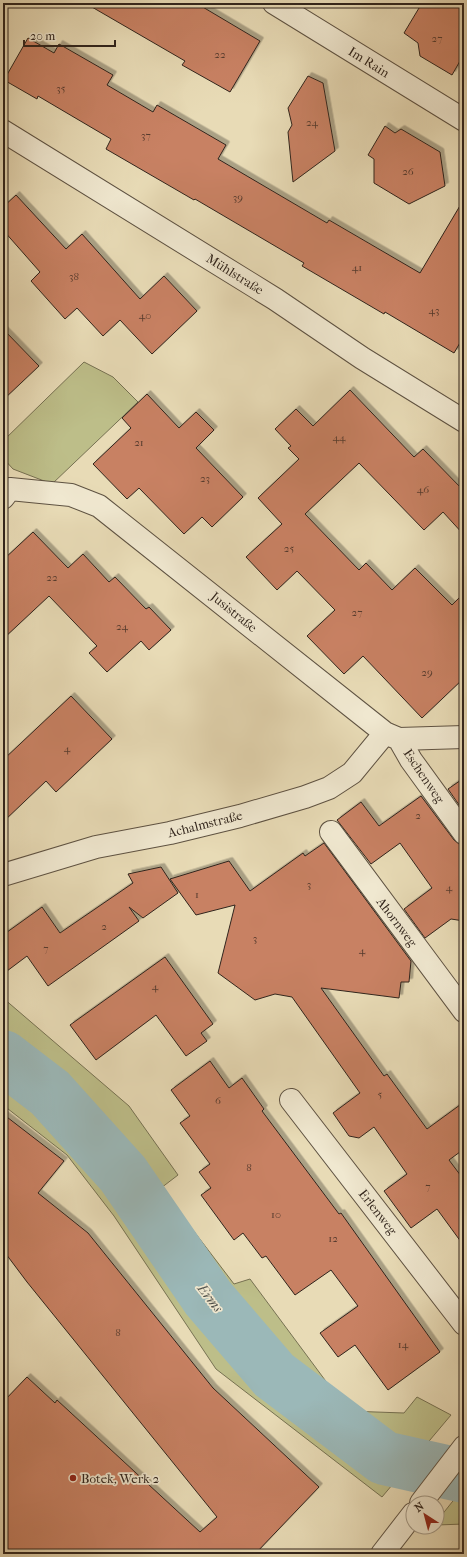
<svg xmlns="http://www.w3.org/2000/svg" width="467" height="1557" font-family="'IM FELL French Canon',serif">
<style>
.green{fill:#bdbe89;stroke:#767152}
.lines{fill:none;stroke-linecap:round;stroke-linejoin:round}
.river{stroke:#9bb8b8;stroke-width:54}
.building{fill:#c88164;stroke:#30241c;filter:url(#shadow)}
.street-casing{stroke:#5e5242;stroke-width:24}
.street{stroke:#f0e8d0;stroke-width:22}
.poi-dot{fill:#8f2418;stroke:#f0e8d0;stroke-width:1.5}
.labels{text-anchor:middle;dominant-baseline:central;stroke-width:3.5;stroke-linejoin:round;paint-order:stroke}
.number-label{font-size:11px;fill:#563b2e}
.street-label{font-size:13px;fill:#30241c;stroke:#f0e8d0}
.poi-label{font-size:13px;fill:#30241c;stroke:#f0e8d0;text-anchor:start}
.water-label{font-size:14px;font-style:italic;fill:#50504b;stroke:#f0e8d0}
</style>
<defs>
<filter id="shadow"><feDropShadow dx="3.5" dy="-3.5" stdDeviation="0" flood-color="#0004"/></filter>
</defs>
<rect width="100%" height="100%" fill="#e8dbb6"/>
<filter id="stains"><feTurbulence type="fractalNoise" baseFrequency=".005" numOctaves="4"/><feColorMatrix values="0 0 0 0 .2 0 0 0 0 .09 0 0 0 0 .02 0 0 0 .5 -.17"/></filter>
<radialGradient id="worn" r=".72"><stop offset=".6" stop-color="#630" stop-opacity="0"/><stop offset="1" stop-color="#630" stop-opacity=".3"/></radialGradient>
<path class="green" d="M84,362L113,377L138,402L52,484L13,469L3,458V441Z
M3,998L129,1106L178,1175L161,1188L234,1284L250,1279L348,1411L404,1413L417,1397L451,1415L382,1497L216,1369L114,1216L67,1155L3,1105Z
M464,1487V1524L437,1525V1521Z"/>
<g class="lines">
<path class="river" d="M3,1057L50,1093L123,1174L208,1298L274,1375L384,1458L464,1476"/>
</g>
<path class="building" d="M85,3H196L260,41L230,92L182,65L185,61Z
M422,3H464V54L452,75L420,56L418,43L404,33Z
M28,38L54,53L59,44L113,75L107,85L153,112L157,105L226,145L218,159L327,223L329,220L420,273L464,199V336L454,353L385,312L384,314L302,266L304,263L195,199L194,200L106,149L111,139L38,96L37,99L4,80Z
M308,76L323,83L335,151L293,182L288,132L292,125L288,108Z
M385,126L395,133L401,129L440,152L445,186L409,204L374,183V159L368,155Z
M16,195L66,249L82,234L140,299L164,276L197,311L152,354L120,320L103,336L77,308L65,319L31,281L40,272L3,230V207Z
M3,329L39,366L3,400Z
M350,390L414,457L423,449L464,491V535L443,512L424,530L359,463L305,514L359,570L366,563L392,590L415,568L452,605L464,593V678L422,718L363,656L344,674L307,636L335,610L297,571L277,590L246,557L282,524L258,498L299,459L288,448L291,446L275,429L296,409L313,426Z
M147,394L179,428L196,412L214,430L196,448L243,497L212,527L202,517L184,534L139,488L127,499L93,464L131,428L122,418Z
M33,532L68,568L83,554L109,582L115,577L146,609L149,607L171,630L149,650L141,641L107,672L89,653L97,646L49,596L3,639V560Z
M71,696L112,739L56,792L46,781L3,822V760Z
M464,778V812L448,789Z
M421,796L454,840L459,844L464,845V921L451,919L425,938L404,909L432,888L400,843L371,864L337,820L361,802L379,826Z
M324,843L411,961L409,982H401L399,998L321,988L384,1076L387,1074L427,1129L464,1102V1149L449,1160L464,1180V1246L437,1209L411,1228L384,1191L407,1174L374,1127L359,1138L349,1136L333,1113L360,1093L292,997L275,994L255,1000L218,973L235,905L196,915L170,879L229,861L250,891L303,853L305,856Z
M161,867L178,893L143,918L129,907L139,921L48,986L27,956L3,974V935L42,907L60,933L133,883L128,874Z
M165,957L213,1024L201,1033L207,1041L186,1056L156,1015L96,1060L70,1025Z
M210,1061L229,1088L242,1078L264,1109L262,1111L339,1214L341,1213L440,1352L388,1390L355,1345L338,1357L320,1333L358,1306L331,1270L295,1295L266,1256L262,1258L243,1233L234,1240L201,1195L211,1188L199,1172L210,1164L180,1123L190,1116L171,1090Z
M3,1114L64,1161L38,1193L88,1233L213,1388L319,1487L255,1554H3V1402L27,1377L55,1403L57,1400L200,1532L217,1517L27,1282L3,1250Z"/>
<g class="lines">
<g class="street-casing">
<path id="street" d="M274,3L464,120
M3,131L275,299L362,358L464,421
M3,498L10,489L71,495L99,506L385,733L399,739L464,737
M399,739L411,760L464,833
M331,832L464,1011
M3,875L96,847L170,833L240,816L305,797L329,788L352,773L385,733
M291,1100L464,1324
M421,1503L464,1447
M382,1554L413,1514"/>
</g>
<use href="#street" class="street"/>
</g>
<circle class="poi-dot" cx="73" cy="1478" r="4"/>
<g class="labels">
<g class="number-label">
<text x="437" y="38">27</text>
<text x="220" y="54">22</text>
<text x="61" y="88">35</text>
<text x="312" y="122">24</text>
<text x="146" y="135">37</text>
<text x="408" y="171">26</text>
<text x="238" y="197">39</text>
<text x="357" y="267">41</text>
<text x="74" y="276">38</text>
<text x="434" y="310">43</text>
<text x="145" y="315">40</text>
<text x="339" y="437">44</text>
<text x="139" y="442">21</text>
<text x="205" y="478">23</text>
<text x="423" y="489">46</text>
<text x="289" y="548">25</text>
<text x="52" y="577">22</text>
<text x="357" y="612">27</text>
<text x="122" y="626">24</text>
<text x="427" y="672">29</text>
<text x="67" y="748">4</text>
<text x="418" y="815">2</text>
<text x="309" y="884">3</text>
<text x="449" y="887">4</text>
<text x="197" y="894">1</text>
<text x="104" y="926">2</text>
<text x="255" y="938">3</text>
<text x="46" y="948">7</text>
<text x="362" y="950">4</text>
<text x="155" y="986">4</text>
<text x="380" y="1094">5</text>
<text x="218" y="1100">6</text>
<text x="249" y="1167">8</text>
<text x="428" y="1186">7</text>
<text x="276" y="1214">10</text>
<text x="333" y="1238">12</text>
<text x="118" y="1332">8</text>
<text x="403" y="1344">14</text>
</g>
<g class="street-label">
<text transform="translate(369 62) rotate(32)">Im Rain</text>
<text transform="translate(235 274) rotate(32)">Mühlstraße</text>
<text transform="translate(234 612) rotate(39)">Jusistraße</text>
<text transform="translate(424 776) rotate(56)">Eschenweg</text>
<text transform="translate(205 824) rotate(-14)">Achalmstraße</text>
<text transform="translate(397 922) rotate(53)">Ahornweg</text>
<text transform="translate(378 1212) rotate(52)">Erlenweg</text>
</g>
<g class="poi-label">
<text x="81" y="1478">Botek, Werk 2</text>
</g>
<g class="water-label">
<text transform="translate(210 1298) rotate(52)">Erms</text>
</g>
</g>
<rect width="467" height="1557" fill="none" stroke="#e8dbb6" stroke-width="16"/>
<rect x="4" y="4" width="459" height="1549" fill="none" stroke="#30241c" stroke-width="2"/>
<rect x="8" y="8" width="451" height="1541" fill="none" stroke="#30241c"/>
<g transform="translate(425 1515) rotate(324)"><circle r="19" fill="#f0e8d0" stroke="#a39a88"/>
<path d="M0-3L7 15L0 10L-7 15Z" fill="#8f2418"/>
<text y="-6" font-size="11" font-weight="bold" text-anchor="middle" fill="#30241c">N</text>
</g>
<path d="M24 40v6h91v-6" fill="none" stroke="#30241c" stroke-width="2"/>
<text x="30" y="40" font-size="12" fill="#30241c" stroke="#f0e8d0" stroke-width="3" paint-order="stroke">20 m</text>
<rect width="100%" height="100%" filter="url(#stains)"/>
<rect width="100%" height="100%" fill="url(#worn)"/>
</svg>
